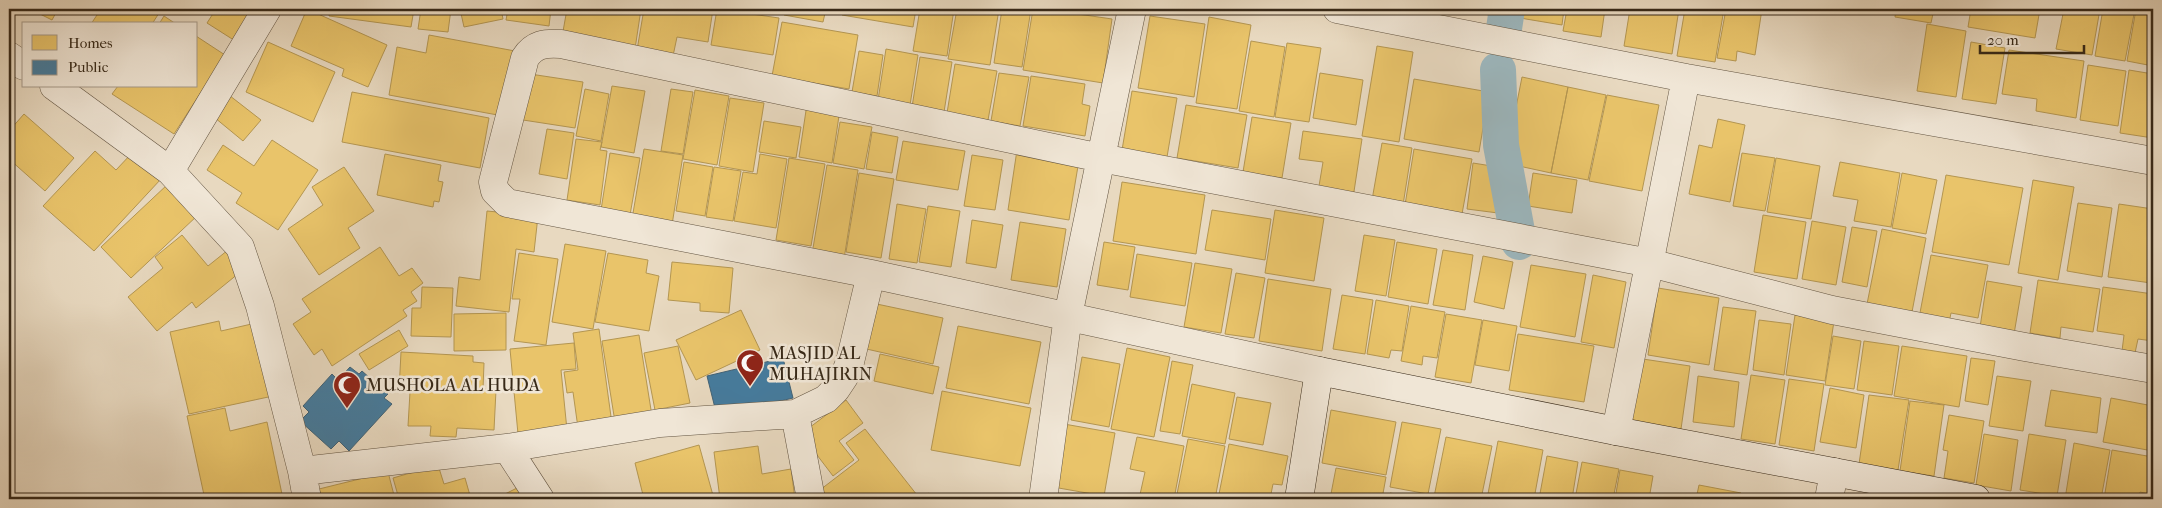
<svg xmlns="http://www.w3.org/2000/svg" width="2162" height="508" font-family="'IM FELL French Canon',serif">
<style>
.homes{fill:#e9c46a;stroke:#b49651}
.public{fill:#457b9d;stroke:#416275}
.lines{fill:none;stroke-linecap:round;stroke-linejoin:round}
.canal{stroke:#9cb7be;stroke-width:36}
.street-casing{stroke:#635542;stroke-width:29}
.secondary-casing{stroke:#372918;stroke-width:29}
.street{stroke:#f0e6d6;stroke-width:28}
.secondary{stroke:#f0e6d6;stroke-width:28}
.labels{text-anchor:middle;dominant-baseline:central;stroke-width:5;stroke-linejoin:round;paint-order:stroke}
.poi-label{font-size:18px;fill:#372918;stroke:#f0e6d6;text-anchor:start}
</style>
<rect width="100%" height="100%" fill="#e8d9c0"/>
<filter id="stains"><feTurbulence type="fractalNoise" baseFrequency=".004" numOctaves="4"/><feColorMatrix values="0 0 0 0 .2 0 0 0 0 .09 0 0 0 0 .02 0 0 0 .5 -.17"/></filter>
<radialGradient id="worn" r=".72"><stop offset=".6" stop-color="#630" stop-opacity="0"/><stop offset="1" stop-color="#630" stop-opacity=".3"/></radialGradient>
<path class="homes" d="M30,9H58L52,20Z
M101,9H160L161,10L152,24H91Z
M216,9H264L240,44L207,23Z
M307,9L387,45L368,87L342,76L344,69L291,46Z
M330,9H414L411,27L329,16Z
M421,9H451L448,32L418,29Z
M460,9H501L503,19L464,27Z
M508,9H551L549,26L506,20Z
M567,9H641L635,49L562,37Z
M644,9H713L708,42L677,37L673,56L637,50Z
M717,9L779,18L773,55L711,45Z
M750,9H782L781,14Z
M785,9H826L823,22L784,15Z
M843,9H916L913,27L842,15Z
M920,9H954L947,56L913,51Z
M957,9H999L990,65L948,59Z
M1002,9H1031L1022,67L994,63Z
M1033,9H1072L1071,13L1112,19L1103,83L1023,70Z
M1453,9H1504L1502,17Z
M1515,9H1564L1562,25L1514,17Z
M1567,9H1605L1601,37L1563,31Z
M1630,9H1679L1672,54L1624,46Z
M1685,9H1724L1715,62L1677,56Z
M1726,9H1762L1755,55L1737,51L1736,61L1717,58Z
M1850,9H1874L1873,13Z
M1896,9H1934L1931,23L1895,17Z
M1971,9H2040L2035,38L1968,27Z
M2064,9H2100L2092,55L2056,49Z
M2103,9H2135L2125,61L2095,56Z
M2136,9H2153V66L2127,61Z
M164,16L176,24H159Z
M1150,16L1205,24L1194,97L1138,88Z
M1209,17L1251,25L1237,109L1196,103Z
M782,22L858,35L849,89L772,76Z
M1927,24L1966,31L1956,97L1917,91Z
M429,35L515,51L503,116L389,95L397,47L426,53Z
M196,36L225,55L174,134L112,94L118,86H196Z
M1251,41L1285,47L1274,117L1239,111Z
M268,42L335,72L313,122L246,92Z
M1971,42L2005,48L1996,104L1962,99Z
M1287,43L1321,48L1309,122L1275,117Z
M1377,46L1413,52L1399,142L1362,136Z
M886,49L918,55L910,105L878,100Z
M2009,50L2084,61L2076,118L2036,111L2037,99L2002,94Z
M859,51L883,55L877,96L852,92Z
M920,57L952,62L944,112L912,107Z
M955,64L997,71L988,120L947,113Z
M2088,65L2126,71L2118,126L2080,120Z
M2129,70L2153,74V138L2120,133Z
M999,73L1029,77L1020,126L991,121Z
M1320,73L1363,80L1356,125L1313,118Z
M530,74L583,82L575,128L523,120Z
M1031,76L1085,84L1082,104L1090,106L1085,136L1023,126Z
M1522,77L1568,87L1551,173L1505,163Z
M1414,79L1489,92L1479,152L1404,139Z
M612,86L645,91L634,153L601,147Z
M1568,87L1606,95L1588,180L1551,173Z
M585,89L609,94L601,141L576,136Z
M671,89L693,92L683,154L661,151Z
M695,90L729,96L717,165L683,159Z
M1132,91L1177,98L1167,157L1122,150Z
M225,92L261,120L243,141L209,113Z
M352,92L489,118L480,168L342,142Z
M1607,95L1659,105L1642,191L1589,181Z
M730,98L764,103L753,172L719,166Z
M807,104L840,109L832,163L799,157Z
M1186,105L1247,115L1238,168L1177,158Z
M24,114L74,158L45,191L9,159V131Z
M1252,117L1291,123L1282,178L1243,172Z
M1718,119L1745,125L1730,202L1689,194L1699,145L1712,148Z
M764,121L801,127L796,158L759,152Z
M840,122L872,127L864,169L833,163Z
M547,129L574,133L567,179L539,174Z
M1303,131L1362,139L1353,198L1318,192L1323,162L1299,159Z
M872,132L898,137L892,173L866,169Z
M576,139L602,142L600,150L607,151L600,205L567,200Z
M272,140L318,170L278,230L236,203L242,193L207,170L223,145L254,166Z
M903,141L965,151L958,190L896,180Z
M1382,143L1412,148L1403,205L1372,200Z
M644,149L683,155L672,225L632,219Z
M1414,149L1472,159L1462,214L1405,205Z
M1017,150L1079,160L1069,220L1008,210Z
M95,151L116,170L132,153L161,179L94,251L43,206Z
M610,153L640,158L630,215L601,210Z
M1742,153L1775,158L1765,211L1733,206Z
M385,154L441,165L438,181L443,182L439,202L434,201L433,207L377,195Z
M760,154L787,159L776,228L734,221L743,172L757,174Z
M972,155L1003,160L995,210L964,206Z
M789,158L825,164L811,246L776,240Z
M1776,158L1820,166L1811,219L1767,212Z
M684,162L713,167L705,216L676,211Z
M1840,162L1900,173L1891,227L1854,221L1858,200L1833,196Z
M1473,163L1504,168L1498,213L1467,209Z
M827,165L858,170L844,259L812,254Z
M344,167L374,211L348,228L360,248L319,275L288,229L323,205L312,187Z
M714,167L741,171L733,221L706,217Z
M859,173L894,179L881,258L846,252Z
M1533,173L1577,180L1572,213L1528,206Z
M1902,173L1937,180L1926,234L1892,228Z
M1946,175L2023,188L2009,265L1932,252Z
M2033,180L2074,187L2058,280L2018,273Z
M1122,182L1205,195L1196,254L1113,241Z
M168,184L198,215L131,278L101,247Z
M2078,203L2112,208L2102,277L2067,271Z
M897,204L926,209L917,263L889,259Z
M2119,204L2153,209V265L2151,283L2108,277Z
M928,206L960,211L951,267L919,262Z
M1212,210L1271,219L1265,260L1205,250Z
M1275,210L1324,218L1314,281L1265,273Z
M487,211L538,216L534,252L516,249L509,312L456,306L459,277L480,280Z
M1763,215L1806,222L1797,279L1754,272Z
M972,220L1003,225L996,268L966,263Z
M1812,221L1846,227L1836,285L1802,279Z
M1020,222L1066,229L1057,287L1011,280Z
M1852,227L1877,231L1867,287L1842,282Z
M1882,229L1926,238L1912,312L1867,304Z
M182,235L208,266L228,250L244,269L196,308L192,302L157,331L128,297L163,268L155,257Z
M1364,235L1395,240L1386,296L1355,291Z
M1104,242L1135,247L1128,290L1097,285Z
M1397,242L1437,249L1428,304L1388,297Z
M565,244L606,251L593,329L552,322Z
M380,247L399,276L412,268L423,283L411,292L417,301L403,310L407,316L332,366L322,349L314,355L293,324L311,312L302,299Z
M1443,250L1473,255L1465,310L1433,305Z
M519,253L558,259L546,345L514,341L520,299H512Z
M608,253L648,260L646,273L659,276L649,331L595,322Z
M1137,254L1192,263L1185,306L1130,297Z
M1931,255L1988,265L1978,318L1951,313L1949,323L1919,318Z
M1483,256L1513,262L1504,309L1474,302Z
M672,262L733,268L729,313L700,311V303L668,300Z
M1195,263L1232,269L1221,333L1184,327Z
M1531,265L1586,274L1575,337L1520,327Z
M1236,273L1265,278L1254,338L1225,334Z
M1593,275L1626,282L1614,348L1581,342Z
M1268,279L1331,289L1322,351L1259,341Z
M2038,280L2100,289L2093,332L2061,327L2060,338L2030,333Z
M1987,281L2022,287L2013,340L1979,334Z
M422,287L453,288L451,337L411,336L412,308H421Z
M2103,287L2153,294V341L2138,339L2135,353L2122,351L2124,335L2097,331Z
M1658,288L1719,298L1709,365L1648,355Z
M1342,295L1373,300L1365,354L1333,349Z
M1376,300L1409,306L1402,351L1391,350L1389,358L1367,354Z
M872,303L943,318L933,364L862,348Z
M1411,306L1445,312L1437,358L1423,356L1422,365L1401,361Z
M1723,307L1756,311L1747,375L1714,370Z
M741,310L760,350L696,380L676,340Z
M506,313V350L454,351V314Z
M1446,314L1482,320L1471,383L1435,377Z
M1795,315L1834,321L1825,381L1786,375Z
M1483,320L1517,326L1509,371L1475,365Z
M1759,320L1791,324L1784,375L1753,370Z
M219,321L221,331L256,323L273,396L189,414L170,332Z
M958,326L1041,342L1029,404L946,388Z
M599,329L612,424L578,428L573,392L567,393L564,372L578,370L573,333Z
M399,330L408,346L369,370L359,354Z
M1518,334L1594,346L1584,402L1509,390Z
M639,335L652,416L615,422L602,341Z
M1833,336L1861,341L1854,389L1825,385Z
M1864,341L1899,346L1892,395L1857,390Z
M574,343L576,369L561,370L567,430L518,434L510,349Z
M678,346L690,403L655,410L644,353Z
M1902,346L1967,356L1959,407L1894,396Z
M1127,348L1170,357L1154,437L1111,429Z
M401,352L473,356V362L484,363L483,389L496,390L494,430L457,428L456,437L430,436L431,426H408L410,392L399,391Z
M880,354L939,367L933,394L874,381Z
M1082,357L1120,364L1109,427L1071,420Z
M1636,358L1690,366L1681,429L1627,421Z
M1971,358L1995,361L1988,405L1965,401Z
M1172,361L1193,365L1180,434L1160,431Z
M1751,375L1785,380L1775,444L1741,439Z
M1698,376L1739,382L1734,427L1693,422Z
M1997,376L2031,381L2023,431L1989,426Z
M1789,379L1824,384L1814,451L1779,445Z
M1192,384L1235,393L1225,444L1182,436Z
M1830,388L1864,395L1856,448L1820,442Z
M2051,390L2101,398L2097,433L2045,426Z
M942,391L1031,408L1020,466L931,450Z
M1869,395L1909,400L1898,470L1859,464Z
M1237,397L1271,403L1263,445L1229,439Z
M2111,398L2153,406V451L2103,442Z
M846,400L863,423L839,441L854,460L833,476L801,434Z
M1910,401L1944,405L1934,476L1900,471Z
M225,408L230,431L267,422L283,499H185L204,495L187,416Z
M1331,410L1396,422L1386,475L1322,463Z
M1949,415L1984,421L1974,483L1944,478L1948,451L1943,450Z
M1402,422L1441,429L1428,494L1390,487Z
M1064,424L1115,433L1104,496L1053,487Z
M865,429L917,495L911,499H821L816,493L859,460L846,443Z
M1984,434L2018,440L2011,491L1976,485Z
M2029,434L2066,440L2057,496L2020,490Z
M1137,437L1184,446L1174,499H1139L1145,472L1130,469Z
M1446,437L1492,446L1481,499H1447L1434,497Z
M1188,439L1225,446L1215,499H1176Z
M1498,441L1543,450L1534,499H1487Z
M2074,443L2110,450L2101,499H2065Z
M1229,444L1288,456L1282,485L1273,484L1270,499H1218Z
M699,445L714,499H644L635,463Z
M758,446L762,474L791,469L795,499H720L714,452Z
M2112,450L2153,457V495L2140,492L2138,499H2104Z
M1547,456L1578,462L1572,499H1539Z
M1582,462L1619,469L1613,499H1575Z
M438,465L444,484L465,478L471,499H399L393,478Z
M1336,468L1386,477L1382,499H1330Z
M1620,470L1653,476L1649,499H1615Z
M388,472L395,499H322L319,489Z
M523,485L531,499H495Z
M1699,485L1741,493L1740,499H1696Z
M929,493L934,499H921Z
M1390,493L1424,499H1388Z
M1651,494L1679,499H1650Z
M1755,494L1787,499H1754Z"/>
<path class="public" d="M783,358L793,398L717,416L707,376Z
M350,367L359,374L362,371L388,394L384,398L392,404L349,451L339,441L331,449L300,421L309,412L303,406L332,374L338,380Z"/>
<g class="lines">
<path class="canal" d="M1503,35L1507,9
M1498,70L1501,145L1519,242"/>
<g class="street-casing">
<path id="street" d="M1337,9L1686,78L2153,161
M9,56L24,66
M54,86L170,171L240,247L260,306L302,471L307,499
M170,171L267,9
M1319,371L871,274L507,203L495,191L493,182L525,58C534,44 545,43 561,44L1101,158L1650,263L1832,310L2025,347L2153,369
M795,414L811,499
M1616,431L1686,78
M507,448L540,499
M302,471L507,448L660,423L795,414L826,399L836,389L844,377L850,362L871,274
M1043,499L1068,316L1132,9
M1829,499L1834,472"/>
</g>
<g class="secondary-casing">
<path id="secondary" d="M1299,499L1319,371L1616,431L1976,499"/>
</g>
<use href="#street" class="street"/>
<use href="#secondary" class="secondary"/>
</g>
<defs>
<g id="mosque-pin" transform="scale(1.4375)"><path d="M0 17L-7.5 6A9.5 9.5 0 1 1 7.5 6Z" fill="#8f2418" stroke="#f0e6d6"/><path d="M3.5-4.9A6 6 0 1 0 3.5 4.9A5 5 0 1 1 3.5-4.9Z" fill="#fff"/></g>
</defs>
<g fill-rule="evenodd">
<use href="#mosque-pin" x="750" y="363"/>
<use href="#mosque-pin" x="347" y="385"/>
</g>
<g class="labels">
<g class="poi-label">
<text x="769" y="353">MASJID AL<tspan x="769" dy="21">MUHAJIRIN</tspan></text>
<text x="366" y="385">MUSHOLA AL HUDA</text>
</g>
</g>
<rect width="2162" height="508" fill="none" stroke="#e8d9c0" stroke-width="30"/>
<rect x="10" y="10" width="2142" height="488" fill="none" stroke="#372918" stroke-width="2.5"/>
<rect x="15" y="15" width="2132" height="478" fill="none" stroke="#372918"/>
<rect x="22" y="22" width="175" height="65" fill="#f0e6d6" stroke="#a69a8a"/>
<rect x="32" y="35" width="25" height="15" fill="#e9c46a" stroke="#a69a8a"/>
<text x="68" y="48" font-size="15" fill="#372918">Homes</text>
<rect x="32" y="60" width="25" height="15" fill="#457b9d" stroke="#a69a8a"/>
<text x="68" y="72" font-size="15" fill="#372918">Public</text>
<path d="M1980 45v8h104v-8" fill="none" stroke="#372918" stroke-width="2.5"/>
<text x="1987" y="45" font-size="15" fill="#372918" stroke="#f0e6d6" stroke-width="4" paint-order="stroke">20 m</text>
<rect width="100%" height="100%" filter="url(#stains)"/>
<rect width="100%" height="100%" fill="url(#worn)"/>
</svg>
